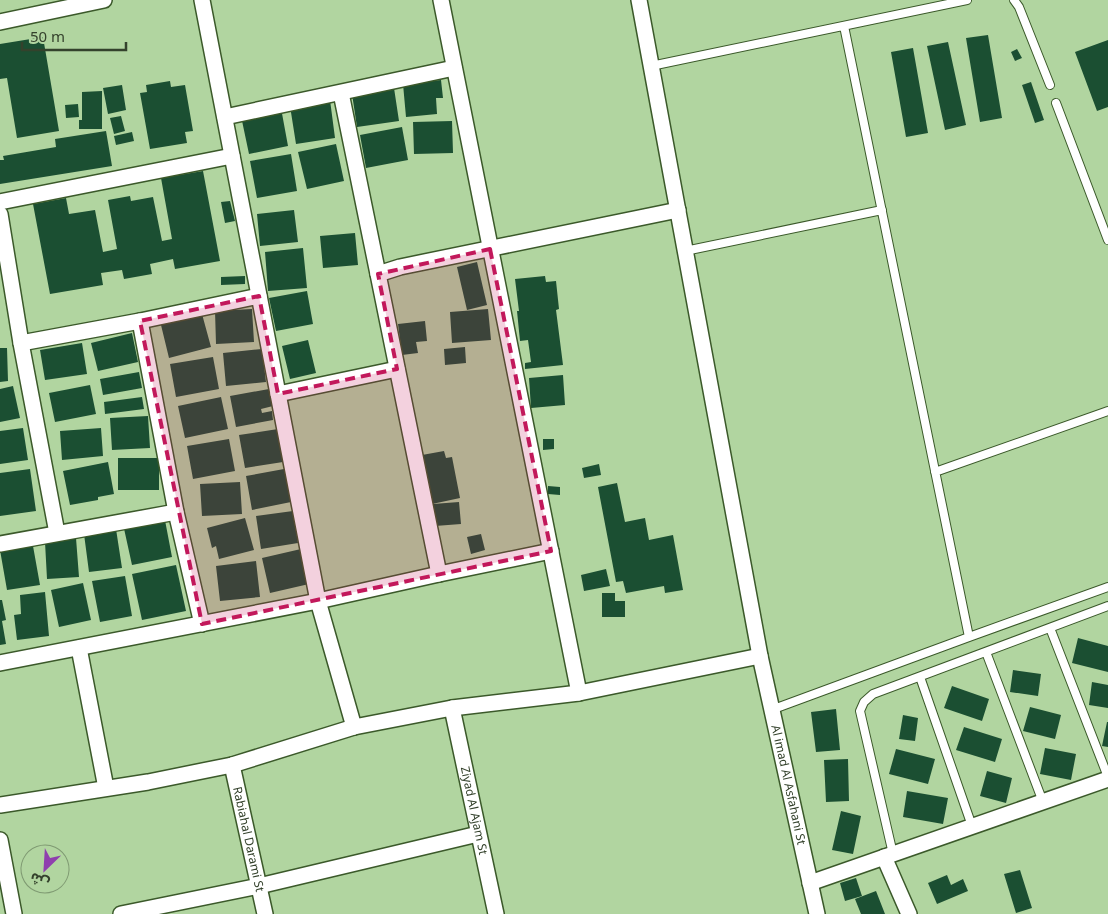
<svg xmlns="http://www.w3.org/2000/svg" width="1108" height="914" font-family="Georgia,'Noto Sans Arabic',serif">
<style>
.building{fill:#1b4f32}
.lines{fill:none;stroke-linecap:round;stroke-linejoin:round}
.service-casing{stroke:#3b592a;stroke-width:10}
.minor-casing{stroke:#3b592a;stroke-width:18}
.service{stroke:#fff;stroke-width:8}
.minor{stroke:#fff;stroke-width:15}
.marked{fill:#c2185b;fill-opacity:0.2;stroke:#c2185b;stroke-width:4;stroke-dasharray:10 6;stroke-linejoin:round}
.labels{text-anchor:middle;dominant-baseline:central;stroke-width:5;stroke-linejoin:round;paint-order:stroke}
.street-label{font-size:12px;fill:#34422c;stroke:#b1d5a0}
</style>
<rect width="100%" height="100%" fill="#b1d5a0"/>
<path class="building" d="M988,35L1002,118L980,122L966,38Z
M43,37L59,131L17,138L7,78L0,79V44Z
M1108,40V107L1097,111L1075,52Z
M948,42L966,125L945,130L927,46Z
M913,48L928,133L906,137L891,52Z
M1017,49L1022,58L1015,61L1011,52Z
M441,80L443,98H436L437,114L406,117L403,84Z
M170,81L171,87L185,85L193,131L185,132L187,143L150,149L140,93L147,92L146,85Z
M1031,82L1044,120L1035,123L1022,85Z
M122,85L126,110L108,114L103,88Z
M394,88L399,121L357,127L352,94Z
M102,91V129H79V120H82V92Z
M330,100L335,138L296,144L290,106Z
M78,104L79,117L66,118L65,105Z
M281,108L288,146L249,154L241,116Z
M121,116L125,131L114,134L110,118Z
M452,121L453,153L414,154L413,122Z
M402,127L408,160L366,168L360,135Z
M106,131L112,166L0,184V160H4L3,156L56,147L55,139Z
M132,132L134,141L116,145L114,136Z
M336,144L344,181L307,189L298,152Z
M291,154L297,191L257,198L250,161Z
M203,171L220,261L175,269L173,259L150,264L152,274L124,279L122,270L101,273L103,285L50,294L33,204L66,198L69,214L95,210L103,252L117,249L108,200L130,196L131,201L153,197L162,241L172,239L161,178Z
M230,201L235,221L225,223L221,202Z
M294,210L298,242L260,246L257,214Z
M355,233L358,265L323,268L320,236Z
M303,248L307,288L268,291L265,252Z
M477,262L487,305L467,310L457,267Z
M245,276V284L221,285V277Z
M545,276L546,282L556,281L559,309L556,310L563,365L525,369V363L531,362L528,340L520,341L517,311H519L515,279Z
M307,291L313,324L276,331L269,298Z
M252,309L254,342L216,344L215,311Z
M488,309L491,340L452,343L450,312Z
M202,314L211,347L169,358L161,325Z
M425,321L427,341L416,342L418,353L402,355L398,324Z
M132,333L138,362L98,371L91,343Z
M308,340L316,373L290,379L282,346Z
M82,343L87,374L45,380L40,350Z
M465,347L466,363L445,365L444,349Z
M0,348H7L8,381L0,382Z
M262,349L266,382L226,386L223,353Z
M213,357L219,389L176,397L170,364Z
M139,372L142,388L103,395L100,379Z
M563,375L565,405L531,408L529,378Z
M90,385L96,414L55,422L49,393Z
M13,386L20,418L0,422V389Z
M269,389L273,406L261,409L262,413L272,411L273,420L236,427L230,396Z
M142,397L144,409L105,414L104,402Z
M221,397L228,429L185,438L178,406Z
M148,416L150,448L112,450L110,418Z
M23,428L28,460L0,464V431Z
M101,428L103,456L62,460L60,431Z
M278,429L283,462L245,468L239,435Z
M229,439L235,471L193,479L187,446Z
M543,439H554V449L543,450Z
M444,451L446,458L452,457L460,498L432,504L422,455Z
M118,458H159V490H118Z
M108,462L114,494L98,497V500L70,505L63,471Z
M599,464L601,475L584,478L582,468Z
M30,469L36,511L0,516V473Z
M284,469L291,502L252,510L246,476Z
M240,482L242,514L202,516L200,484Z
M617,483L625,522L645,518L649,540L673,535L683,590L665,593L664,586L626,593L623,581L616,582L598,487Z
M548,486L560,487V495L548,494Z
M459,502L461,524L435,526L433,504Z
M293,511L298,543L261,549L256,516Z
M164,515L172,557L132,565L123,524Z
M245,518L254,550L219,559L216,546L212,548L207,528Z
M116,529L122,568L89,572L84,534Z
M481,534L485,550L471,554L467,537Z
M76,538L79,577L47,579L45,542H56V539Z
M33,546L40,585L7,590L0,550Z
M301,549L309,584L270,593L262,558Z
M256,561L260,597L220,601L216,566Z
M176,565L186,611L142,620L132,574Z
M606,569L610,586L584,591L581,575Z
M125,576L132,616L100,622L92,581Z
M83,583L91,620L59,627L51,590Z
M45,592L49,636L17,640L14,615L21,614L20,595Z
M602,593H615V601H625V617H602Z
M0,600H2L6,620L2,621L6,644L0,645Z
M1078,638L1108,646V672L1072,663Z
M1013,670L1041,674L1038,696L1010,692Z
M1092,682L1108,685V708L1089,705Z
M952,686L989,699L982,721L944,708Z
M1030,707L1061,715L1055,739L1023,731Z
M836,709L840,750L816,752L811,712Z
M903,715L918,718L915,741L899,739Z
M1107,722H1108V747L1102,746Z
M964,727L1002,739L995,762L956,750Z
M1045,748L1076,754L1071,780L1040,774Z
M896,749L935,759L928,784L889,774Z
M848,759L849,801L826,802L824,760Z
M987,771L1012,778L1006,803L980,796Z
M907,791L948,798L943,824L903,817Z
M841,811L861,816L853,854L832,850Z
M1020,870L1032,908L1016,913L1004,874Z
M947,875L951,885L963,879L968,891L937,904L928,883Z
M856,878L862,896L845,901L840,883Z
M876,891L885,914H861L855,899Z"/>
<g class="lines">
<g class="service-casing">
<path id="service" d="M1014,0L1019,7L1050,85
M844,26L969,637
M651,66L967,0
M1056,103L1108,240
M685,251L882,210
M935,472L1108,411
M1050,628L1108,777
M986,652L1043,802
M920,677L972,826
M771,710L969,637L1108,587
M893,854L860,711L864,702L873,694L1108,606"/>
</g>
<g class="minor-casing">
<g id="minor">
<path d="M202,0L318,601L354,727"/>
<path d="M441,0L579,693"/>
<path id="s1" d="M639,0L760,656L817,914"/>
<path d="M0,22L104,0"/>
<path d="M341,93L378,274"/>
<path d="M225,117L454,68"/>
<path d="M0,202L232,156"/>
<path d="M0,214L21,343L57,533"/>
<path d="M21,343L140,321"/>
<path d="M278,394L397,369"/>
<path d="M0,544L176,512"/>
<path d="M439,574L378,274L400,267L678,210"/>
<path d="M202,624L176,512L140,321L259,296"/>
<path d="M79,648L106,788"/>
<path d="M0,663L318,601L439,574L551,551"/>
<path id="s2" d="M452,708L496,914"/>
<path id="s3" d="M232,765L265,914"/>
<path d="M0,805L148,782L232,765L354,727L452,708L579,693L760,656"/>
<path d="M0,840L14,914"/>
<path d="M884,857L909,914"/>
<path d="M810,883L1108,779"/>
<path d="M121,914L259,886L478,834"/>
</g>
</g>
<use href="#service" class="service"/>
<use href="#minor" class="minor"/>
</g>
<path class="marked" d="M490,249L551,551L202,624L140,321L259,296L278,394L397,369L378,274Z"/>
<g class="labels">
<g class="street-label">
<text stroke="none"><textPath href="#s1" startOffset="799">Al imad Al Asfahani St</textPath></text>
<text stroke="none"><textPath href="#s2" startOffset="105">Ziyad Al Ajam St</textPath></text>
<text stroke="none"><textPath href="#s3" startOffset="76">Rabiahal Darami St</textPath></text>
</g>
</g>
<g transform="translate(45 869) rotate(205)"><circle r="24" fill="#b1d5a0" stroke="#7f9a72"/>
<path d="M0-4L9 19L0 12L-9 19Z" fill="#8f3fae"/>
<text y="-8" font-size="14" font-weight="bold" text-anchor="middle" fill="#34422c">ش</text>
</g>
<path d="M22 42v8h104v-8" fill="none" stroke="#34422c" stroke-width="2.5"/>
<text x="30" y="42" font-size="15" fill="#34422c" stroke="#b1d5a0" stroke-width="4" paint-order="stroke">50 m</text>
</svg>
